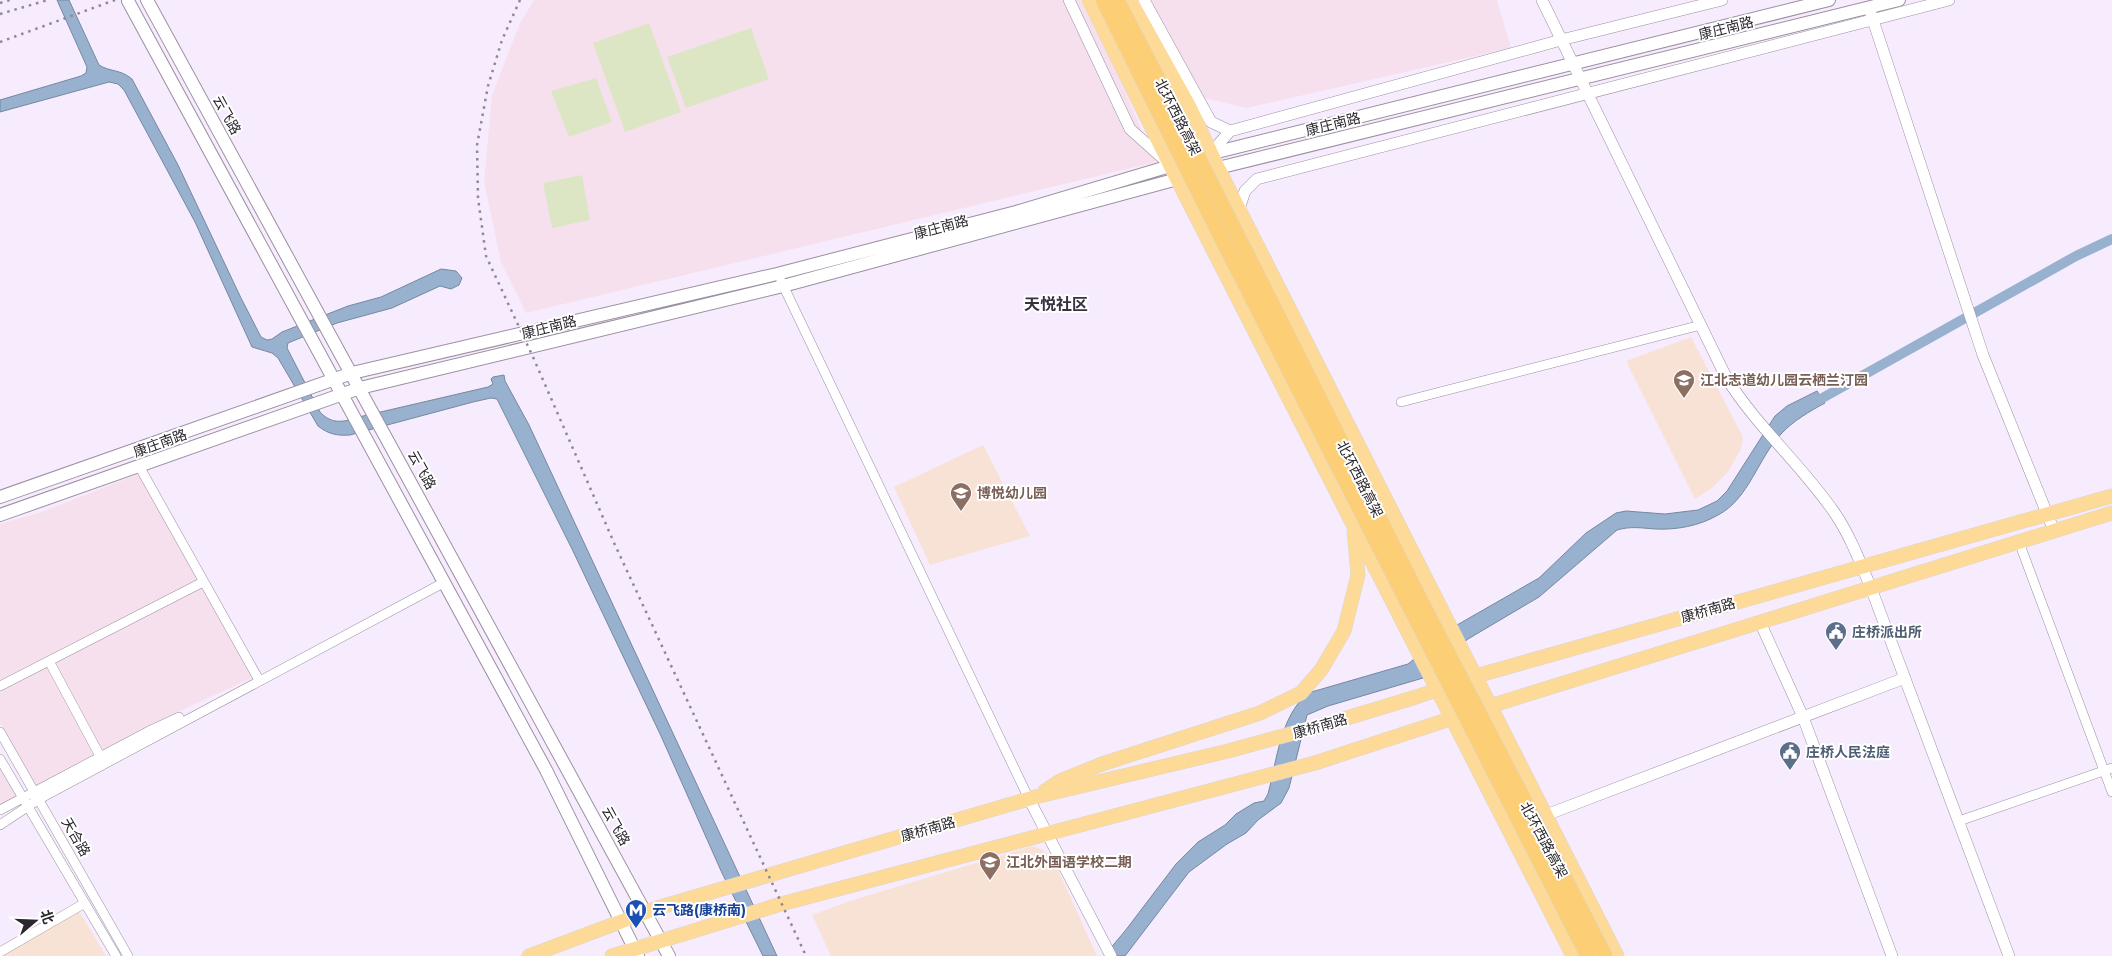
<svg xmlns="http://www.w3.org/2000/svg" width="2112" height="956" font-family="Montserrat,'Noto Sans SC',sans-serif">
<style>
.commercial{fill:#f6e0ed}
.education{fill:#f8e2d5}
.green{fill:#dce6c5}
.water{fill:#97b1cf;stroke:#76889e}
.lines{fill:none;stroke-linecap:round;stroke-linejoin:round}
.canal{stroke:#97b1cf;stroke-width:10}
.minor-casing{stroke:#9a90a1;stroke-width:10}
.tertiary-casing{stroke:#9a90a1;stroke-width:12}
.secondary-casing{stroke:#9a90a1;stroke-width:14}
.primary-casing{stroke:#d9d8d9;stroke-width:15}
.minor{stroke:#fff;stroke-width:9}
.tertiary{stroke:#fff;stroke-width:11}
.secondary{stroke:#fff;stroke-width:12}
.primary{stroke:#fdda98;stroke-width:14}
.rail{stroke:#8f8894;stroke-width:2.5;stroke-dasharray:2.5 5;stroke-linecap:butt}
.trunk-bridge-casing{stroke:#d9d8d9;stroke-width:16;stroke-linecap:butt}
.trunk-bridge{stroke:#fcce76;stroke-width:15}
.labels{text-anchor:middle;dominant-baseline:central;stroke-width:4;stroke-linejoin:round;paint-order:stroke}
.street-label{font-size:14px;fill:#2a272d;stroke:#fff}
.education-label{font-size:14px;font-weight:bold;fill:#785e54;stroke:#fff;text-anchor:start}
.service-label{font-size:14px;font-weight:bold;fill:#4e5e75;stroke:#fff;text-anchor:start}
.transit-label{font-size:14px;font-weight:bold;fill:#164399;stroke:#fff;text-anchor:start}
.quarter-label{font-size:16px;font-weight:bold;fill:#39313f;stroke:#fff}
</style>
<rect width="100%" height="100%" fill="#f7ecfe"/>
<path class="commercial" d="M534,0H1080L1115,69L1156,162L526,313L501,262L484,182L492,95L520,23Z
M1151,0H1497L1511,48L1247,108L1204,98Z
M146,471L259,675L151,724L35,787L0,723V524L39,513Z
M0,765L18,796L0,807Z"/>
<path class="education" d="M1691,337L1743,437L1741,449L1728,472L1712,488L1695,499L1626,361Z
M983,445L1030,536L930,565L894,487Z
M1032,846L1042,849L1054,861L1097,956H831L812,915L850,901Z
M79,911L106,956H2Z"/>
<path class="green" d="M649,23L681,112L625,132L593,43Z
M751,28L769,79L686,108L667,57Z
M596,78L612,122L569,137L551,91Z
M582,175L590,220L552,228L543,183Z"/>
<path class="water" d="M57,0H69L99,65C110,72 120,69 132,79L178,165L241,298L261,337L267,340L272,339L282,332L348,306L381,297L441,269L456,271L462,278L459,285L451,289L440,286L392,308L337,323L288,343L287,348L320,412C332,425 344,422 359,417L488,387L493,384L491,379L493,377L504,375L505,381L529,425L777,956H763L722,873L661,736L572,549L497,399L491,398L473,402L350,435C337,436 328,434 318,426L278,358L272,353L252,347L195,222L124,90L118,84L109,82L0,112V100L81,76L86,73L87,67Z
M1817,391L1825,403C1810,411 1793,421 1781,434C1758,458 1749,499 1718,515C1699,526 1677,530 1655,529C1641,528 1631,526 1617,530L1539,597L1468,639L1423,678L1328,706L1307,715L1289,788L1281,803L1258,820L1246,833L1227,844L1189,872L1125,956H1104L1125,931L1176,864L1198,842L1225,825L1236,814L1254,803L1264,801L1268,794C1277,760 1280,717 1308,693L1408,664L1457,625L1539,578L1586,533L1616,513L1626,511L1665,514L1698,510L1717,501L1727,491L1775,416L1787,406Z"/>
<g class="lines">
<path class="canal" d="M1810,405L2076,256L2112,239"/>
<g class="minor-casing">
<path id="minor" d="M781,281L1029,799
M1401,402L1701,325
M139,466L259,680
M2019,542L2112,792
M49,661L100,756
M0,686L203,582
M0,732L128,956
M0,759L116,956
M0,810L151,730L179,717
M1959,821L2112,768
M0,825L39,799L443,583
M0,952L85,903"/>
</g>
<g class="tertiary-casing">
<path id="tertiary" d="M1069,0L1130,129L1168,163
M1144,0L1211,122L1230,131L1561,40L1722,0
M1542,0L1726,377C1756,426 1801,464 1834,512C1850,535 1860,562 1871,588L2009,956
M1871,14L1983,355L2054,531
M1211,153L1230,131
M1239,209L1245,191L1257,179L1949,0
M1760,622L1803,717L1892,956
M1029,799L1111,956
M1546,815L1905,678"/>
</g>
<g class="secondary-casing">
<path id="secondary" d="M147,0L669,956
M128,1L546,770L638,956
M1201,156L1829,0
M0,497L352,373L777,274L1016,212L1180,163
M0,515L360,388L783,286L1218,168L1899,0"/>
</g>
<g class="primary-casing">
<path id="primary" d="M1089,0L1177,179L1573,956
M1130,0L1189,106L1218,168L1617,956
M1045,791L1060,781L1102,764L1260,713L1301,693L1321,670L1344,631L1358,575L1354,530
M529,956L657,908L1035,797L1228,751L1327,724L1416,697L1476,676L2112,496
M612,956L781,904L1315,763L1490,706L2112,513"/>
</g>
<use href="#minor" class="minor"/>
<use href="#tertiary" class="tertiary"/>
<use href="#secondary" class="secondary"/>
<use href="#primary" class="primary"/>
<path class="rail" d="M520,0L502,40L488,86L477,145L478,198L486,256L533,357L615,545L806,956
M0,3L10,0
M0,14L48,0
M0,42L115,0"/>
<g class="trunk-bridge-casing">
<path id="trunk-bridge" d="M1103,0L1220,235L1588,956
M1117,0L1190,141L1424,607L1605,956"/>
</g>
<use href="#trunk-bridge" class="trunk-bridge"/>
</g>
<defs>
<g id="school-pin" transform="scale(1.125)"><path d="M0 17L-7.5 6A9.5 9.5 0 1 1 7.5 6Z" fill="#8d6e63" stroke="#fff"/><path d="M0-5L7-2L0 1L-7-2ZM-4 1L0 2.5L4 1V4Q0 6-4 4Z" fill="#fff"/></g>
<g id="civic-pin" transform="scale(1.125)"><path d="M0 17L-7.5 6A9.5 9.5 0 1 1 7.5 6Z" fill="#5c6f8a" stroke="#fff"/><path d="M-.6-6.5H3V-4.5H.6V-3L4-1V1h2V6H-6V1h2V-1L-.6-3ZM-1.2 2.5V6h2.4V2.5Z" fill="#fff"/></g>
<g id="metro-pin" transform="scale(1.125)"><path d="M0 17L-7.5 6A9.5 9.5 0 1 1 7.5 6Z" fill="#1a4fb4" stroke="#fff"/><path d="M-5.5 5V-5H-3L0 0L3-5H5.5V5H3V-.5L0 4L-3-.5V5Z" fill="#fff"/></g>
</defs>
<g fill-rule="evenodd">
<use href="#school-pin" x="1684" y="380"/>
<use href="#school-pin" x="961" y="493"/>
<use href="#civic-pin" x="1836" y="632"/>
<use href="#civic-pin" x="1790" y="752"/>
<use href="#school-pin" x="990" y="862"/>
<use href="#metro-pin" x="636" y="910"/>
</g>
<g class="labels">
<g class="street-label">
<text transform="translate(1726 28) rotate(-14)">康庄南路</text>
<text transform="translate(227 115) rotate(61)">云飞路</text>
<text transform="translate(1178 117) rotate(63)">北环西路高架</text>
<text transform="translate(1333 124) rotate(-14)">康庄南路</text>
<text transform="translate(941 227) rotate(-15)">康庄南路</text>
<text transform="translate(549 327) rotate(-14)">康庄南路</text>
<text transform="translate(160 443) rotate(-20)">康庄南路</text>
<text transform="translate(422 470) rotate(61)">云飞路</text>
<text transform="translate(1360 479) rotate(63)">北环西路高架</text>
<text transform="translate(1708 610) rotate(-16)">康桥南路</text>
<text transform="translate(1320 726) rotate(-16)">康桥南路</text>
<text transform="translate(616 826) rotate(61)">云飞路</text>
<text transform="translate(928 829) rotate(-16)">康桥南路</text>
<text transform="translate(76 837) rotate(60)">天合路</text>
<text transform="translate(1544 840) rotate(62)">北环西路高架</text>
</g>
<g class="education-label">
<text x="1700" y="380">江北志道幼儿园云栖兰汀园</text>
<text x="977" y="493">博悦幼儿园</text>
<text x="1006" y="862">江北外国语学校二期</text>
</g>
<g class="service-label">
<text x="1852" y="632">庄桥派出所</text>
<text x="1806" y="752">庄桥人民法庭</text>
</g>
<g class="transit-label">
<text x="652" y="910">云飞路(康桥南)</text>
</g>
<g class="quarter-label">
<text x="1056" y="304">天悦社区</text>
</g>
</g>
<g transform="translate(35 921) rotate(71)" stroke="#ffffff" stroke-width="4" paint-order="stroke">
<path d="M0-4L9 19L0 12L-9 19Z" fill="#2a272d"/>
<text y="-8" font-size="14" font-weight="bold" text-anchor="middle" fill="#2a272d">北</text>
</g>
</svg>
